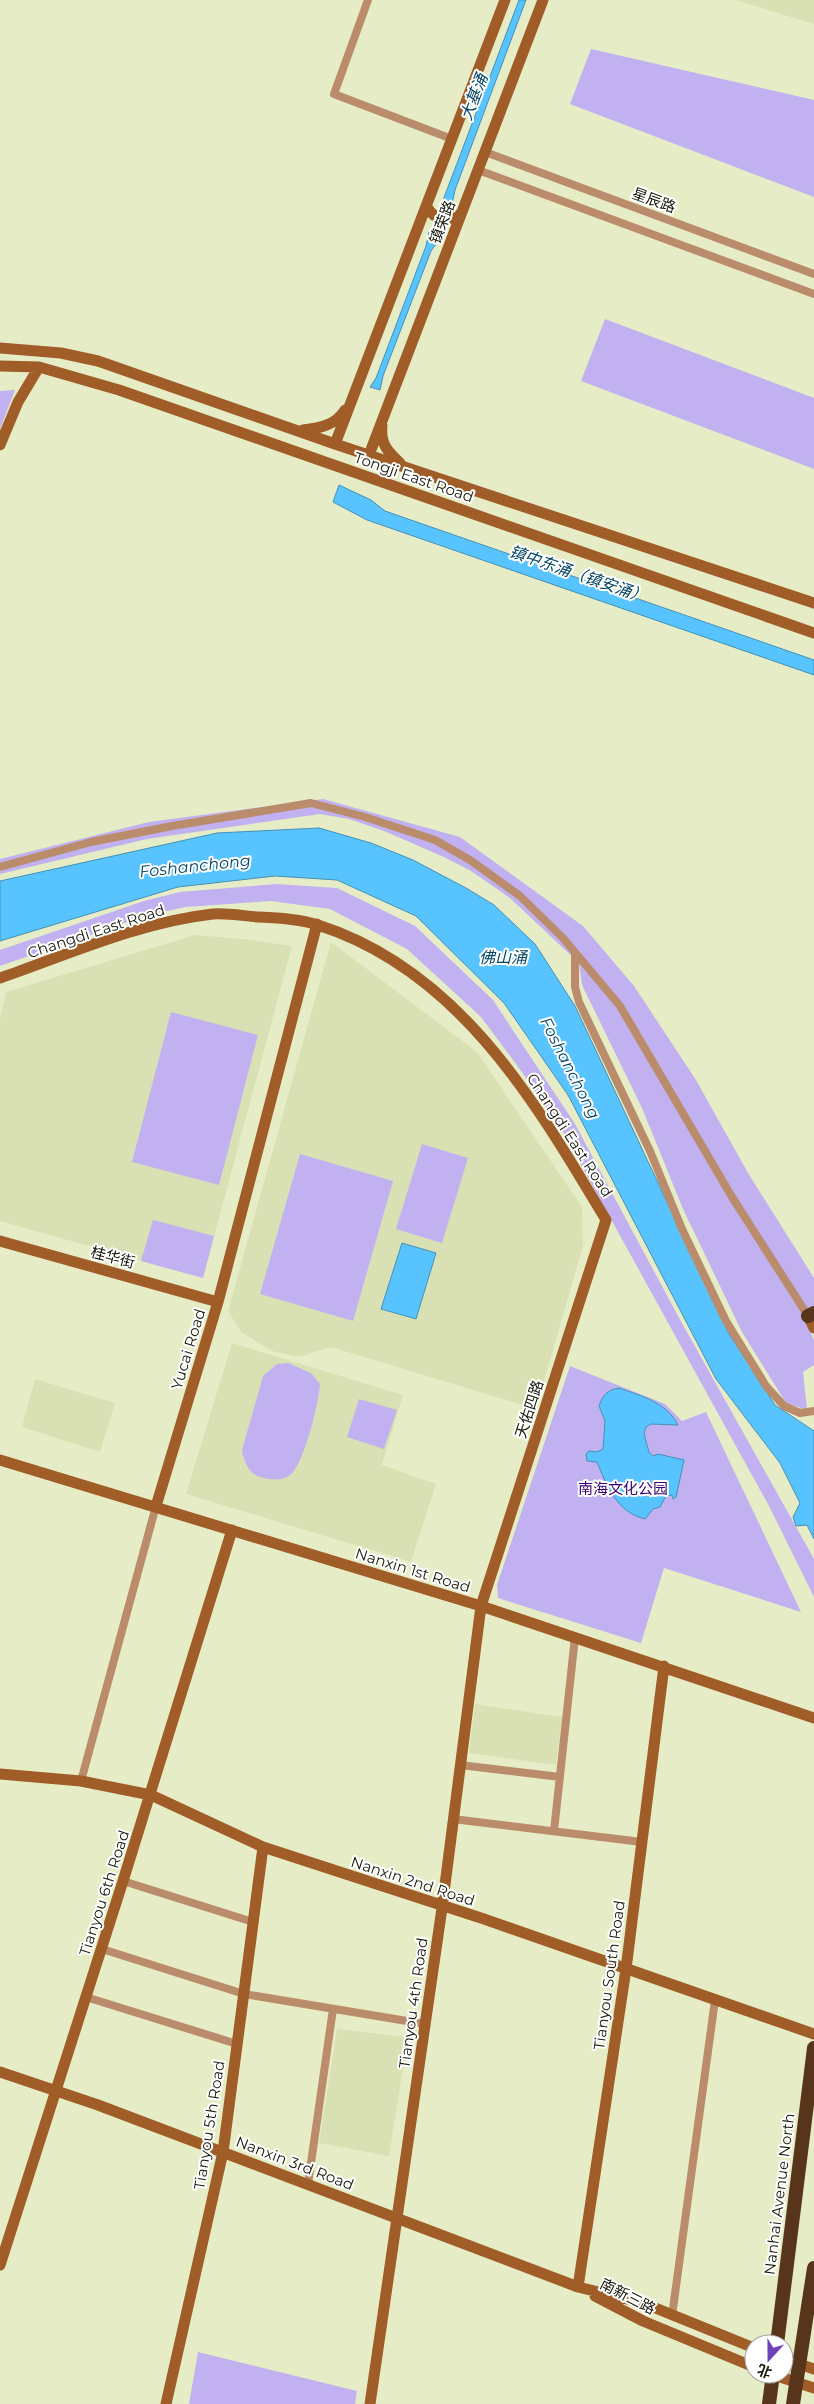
<svg xmlns="http://www.w3.org/2000/svg" width="814" height="2404" font-family="Montserrat,'Noto Sans SC',sans-serif">
<style>
.built{fill:#d9e1b4}
.green{fill:#c1b1f0}
.water{fill:#58c4ff;stroke:#4490b6}
.lines{fill:none;stroke-linecap:round;stroke-linejoin:round}
.street{stroke:#ba8c6b;stroke-width:8}
.secondary{stroke:#a05d28;stroke-width:11}
.highway{stroke:#58351a;stroke-width:14}
.labels{text-anchor:middle;dominant-baseline:central;stroke-width:4;stroke-linejoin:round;paint-order:stroke}
.street-label{font-size:15px;fill:#16180a;stroke:#fff}
.park-label{font-size:15px;fill:#35016b;stroke:#fff}
.water-label{font-size:16px;font-style:italic;fill:#044562;stroke:#fff}
</style>
<rect width="100%" height="100%" fill="#e6edc6"/>
<path class="built" d="M735,0H814V24Z
M195,935L244,939L292,946L203,1278L0,1221V1018L6,992Z
M331,942L477,1052L582,1207L583,1246L536,1409L331,1347L299,1357L272,1351L241,1332L228,1311Z
M232,1343L403,1395L382,1465L436,1484L411,1562L186,1494Z
M35,1379L115,1403L100,1452L22,1427Z
M475,1704L562,1717L556,1765L469,1753Z
M337,2029L408,2037L389,2156L319,2143Z"/>
<path class="green" d="M591,49L814,100V197L570,104Z
M605,319L814,398V469L581,381Z
M15,390L0,429V391Z
M323,799L460,837L583,926L634,986L696,1080L748,1173L814,1278V1306L802,1313L814,1340V1365L803,1372L807,1410L786,1403L742,1332L683,1209L642,1108L582,985L579,963L510,898L471,871L444,857L384,831L349,819L320,814L147,839L0,874V859L149,822Z
M276,884L337,888L415,926L493,1000L575,1124L678,1316L814,1559V1597L769,1506L564,1134L519,1068L481,1017L407,949L330,909L271,901L186,907L148,915L0,966V950L144,901L180,892Z
M171,1012L258,1035L219,1185L132,1162Z
M422,1144L468,1158L442,1243L396,1229Z
M300,1154L393,1181L353,1321L260,1294Z
M153,1220L214,1236L203,1278L141,1261Z
M288,1363L311,1373L320,1384C319,1402 304,1465 290,1475C282,1481 269,1480 260,1477C249,1474 243,1460 242,1450L263,1376L277,1364Z
M570,1366L665,1404L682,1421L706,1412L801,1612L664,1568L641,1643L498,1598L497,1585Z
M359,1399L397,1410L384,1449L347,1437Z
M198,2352L357,2391L355,2404H189Z"/>
<path class="water" d="M519,0H526L455,190L452,204L443,201L445,195Z
M429,232L441,237L431,251L383,376L380,390L370,387L376,378L426,246Z
M339,485L371,500L385,511L814,660V675L367,520L333,502Z
M319,828L371,843L413,860L466,888L494,905L535,944L575,1006L728,1332L775,1405L814,1431V1539L807,1525L796,1526L793,1517L800,1503L780,1463L716,1379L568,1095L504,1003L416,916L337,880L275,876L178,887L0,941V881L217,833Z
M402,1243L436,1253L416,1319L381,1309Z
M619,1388C642,1396 666,1402 678,1425L651,1424L646,1427L644,1434L649,1452L653,1456L658,1454L684,1460L676,1497L673,1499L672,1495L666,1496L660,1507L653,1509L645,1519C617,1512 607,1487 597,1462L587,1461L586,1454L589,1451L597,1452L603,1449L605,1421L599,1406C603,1395 607,1390 619,1388Z"/>
<g class="lines">
<path class="street" d="M368,0L334,94L452,139
M485,152L814,274
M478,170L814,294
M0,867L91,842L172,826L311,803L365,817L435,840L470,860L520,896L563,938L620,1006L732,1197L808,1316
M575,953V987L579,1002L650,1151L682,1229L726,1321L766,1386L784,1406L800,1413L814,1411
M460,1765L560,1777
M81,1781L156,1506
M453,1819L642,1842
M554,1831L575,1637
M123,1881L253,1922
M102,1949L244,1994L425,2024
M86,1997L237,2044
M308,2184L333,2009
M672,2316L715,2000"/>
<path class="secondary" d="M427,207C435,221 448,222 461,214
M0,348L61,353L98,361L335,444L814,603
M0,366L39,367L119,390L814,633
M382,426C380,444 388,452 400,463
M303,430C320,428 336,425 345,410
M335,444L505,0
M0,445L18,402L39,367
M369,455L543,0
M0,978C69,954 140,922 213,914C228,913 244,916 258,917C278,918 300,919 318,925C459,970 535,1101 606,1220L481,1606L442,1908L370,2404
M0,1241L218,1302
M808,1316L814,1328
M0,1460L481,1606L814,1718
M156,1506L218,1302L317,924
M0,1774L81,1781L151,1795L263,1847L484,1919L814,2034
M0,2072L98,2105L578,2287L643,2303L754,2348
M0,2265L123,1881L232,1530
M578,2287L626,1969L664,1666
M595,2296L643,2321L754,2367
M784,2359L814,2369
M771,2374L814,2388
M166,2404L223,2152L263,1847"/>
<path class="highway" d="M808,1316L814,1313
M777,2344L814,2048
M769,2404L773,2374
M793,2404L814,2268"/>
</g>
<g class="labels">
<g class="street-label">
<text transform="translate(654 200) rotate(20)">星辰路</text>
<text transform="translate(442 222) rotate(-69)">镇荣路</text>
<text transform="translate(414 477) rotate(19)">Tongji East Road</text>
<text transform="translate(96 931) rotate(-18)">Changdi East Road</text>
<text transform="translate(570 1135) rotate(57)">Changdi East Road</text>
<text transform="translate(113 1257) rotate(15)">桂华街</text>
<text transform="translate(188 1349) rotate(-73)">Yucai Road</text>
<text transform="translate(529 1409) rotate(-72)">天佑四路</text>
<text transform="translate(413 1570) rotate(17)">Nanxin 1st Road</text>
<text transform="translate(413 1881) rotate(18)">Nanxin 2nd Road</text>
<text transform="translate(104 1893) rotate(-72)">Tianyou 6th Road</text>
<text transform="translate(609 1975) rotate(-82)">Tianyou South Road</text>
<text transform="translate(413 2003) rotate(-82)">Tianyou 4th Road</text>
<text transform="translate(209 2125) rotate(-81)">Tianyou 5th Road</text>
<text transform="translate(295 2163) rotate(21)">Nanxin 3rd Road</text>
<text transform="translate(779 2194) rotate(-83)">Nanhai Avenue North</text>
<text transform="translate(628 2296) rotate(27)">南新三路</text>
</g>
<g class="park-label">
<text x="623" y="1488">南海文化公园</text>
</g>
<g class="water-label">
<text transform="translate(474 97) rotate(-69)">大基涌</text>
<text transform="translate(578 574) rotate(19)">镇中东涌（镇安涌）</text>
<text transform="translate(195 866) rotate(-6)">Foshanchong</text>
<text x="503" y="957">佛山涌</text>
<text transform="translate(570 1068) rotate(63)">Foshanchong</text>
</g>
</g>
<g transform="translate(769 2359) rotate(201)"><circle r="24" fill="#ffffff" stroke="#a2a39d"/>
<path d="M0-4L9 19L0 12L-9 19Z" fill="#6e42ba"/>
<text y="-8" font-size="14" font-weight="bold" text-anchor="middle" fill="#16180a">北</text>
</g>
</svg>
